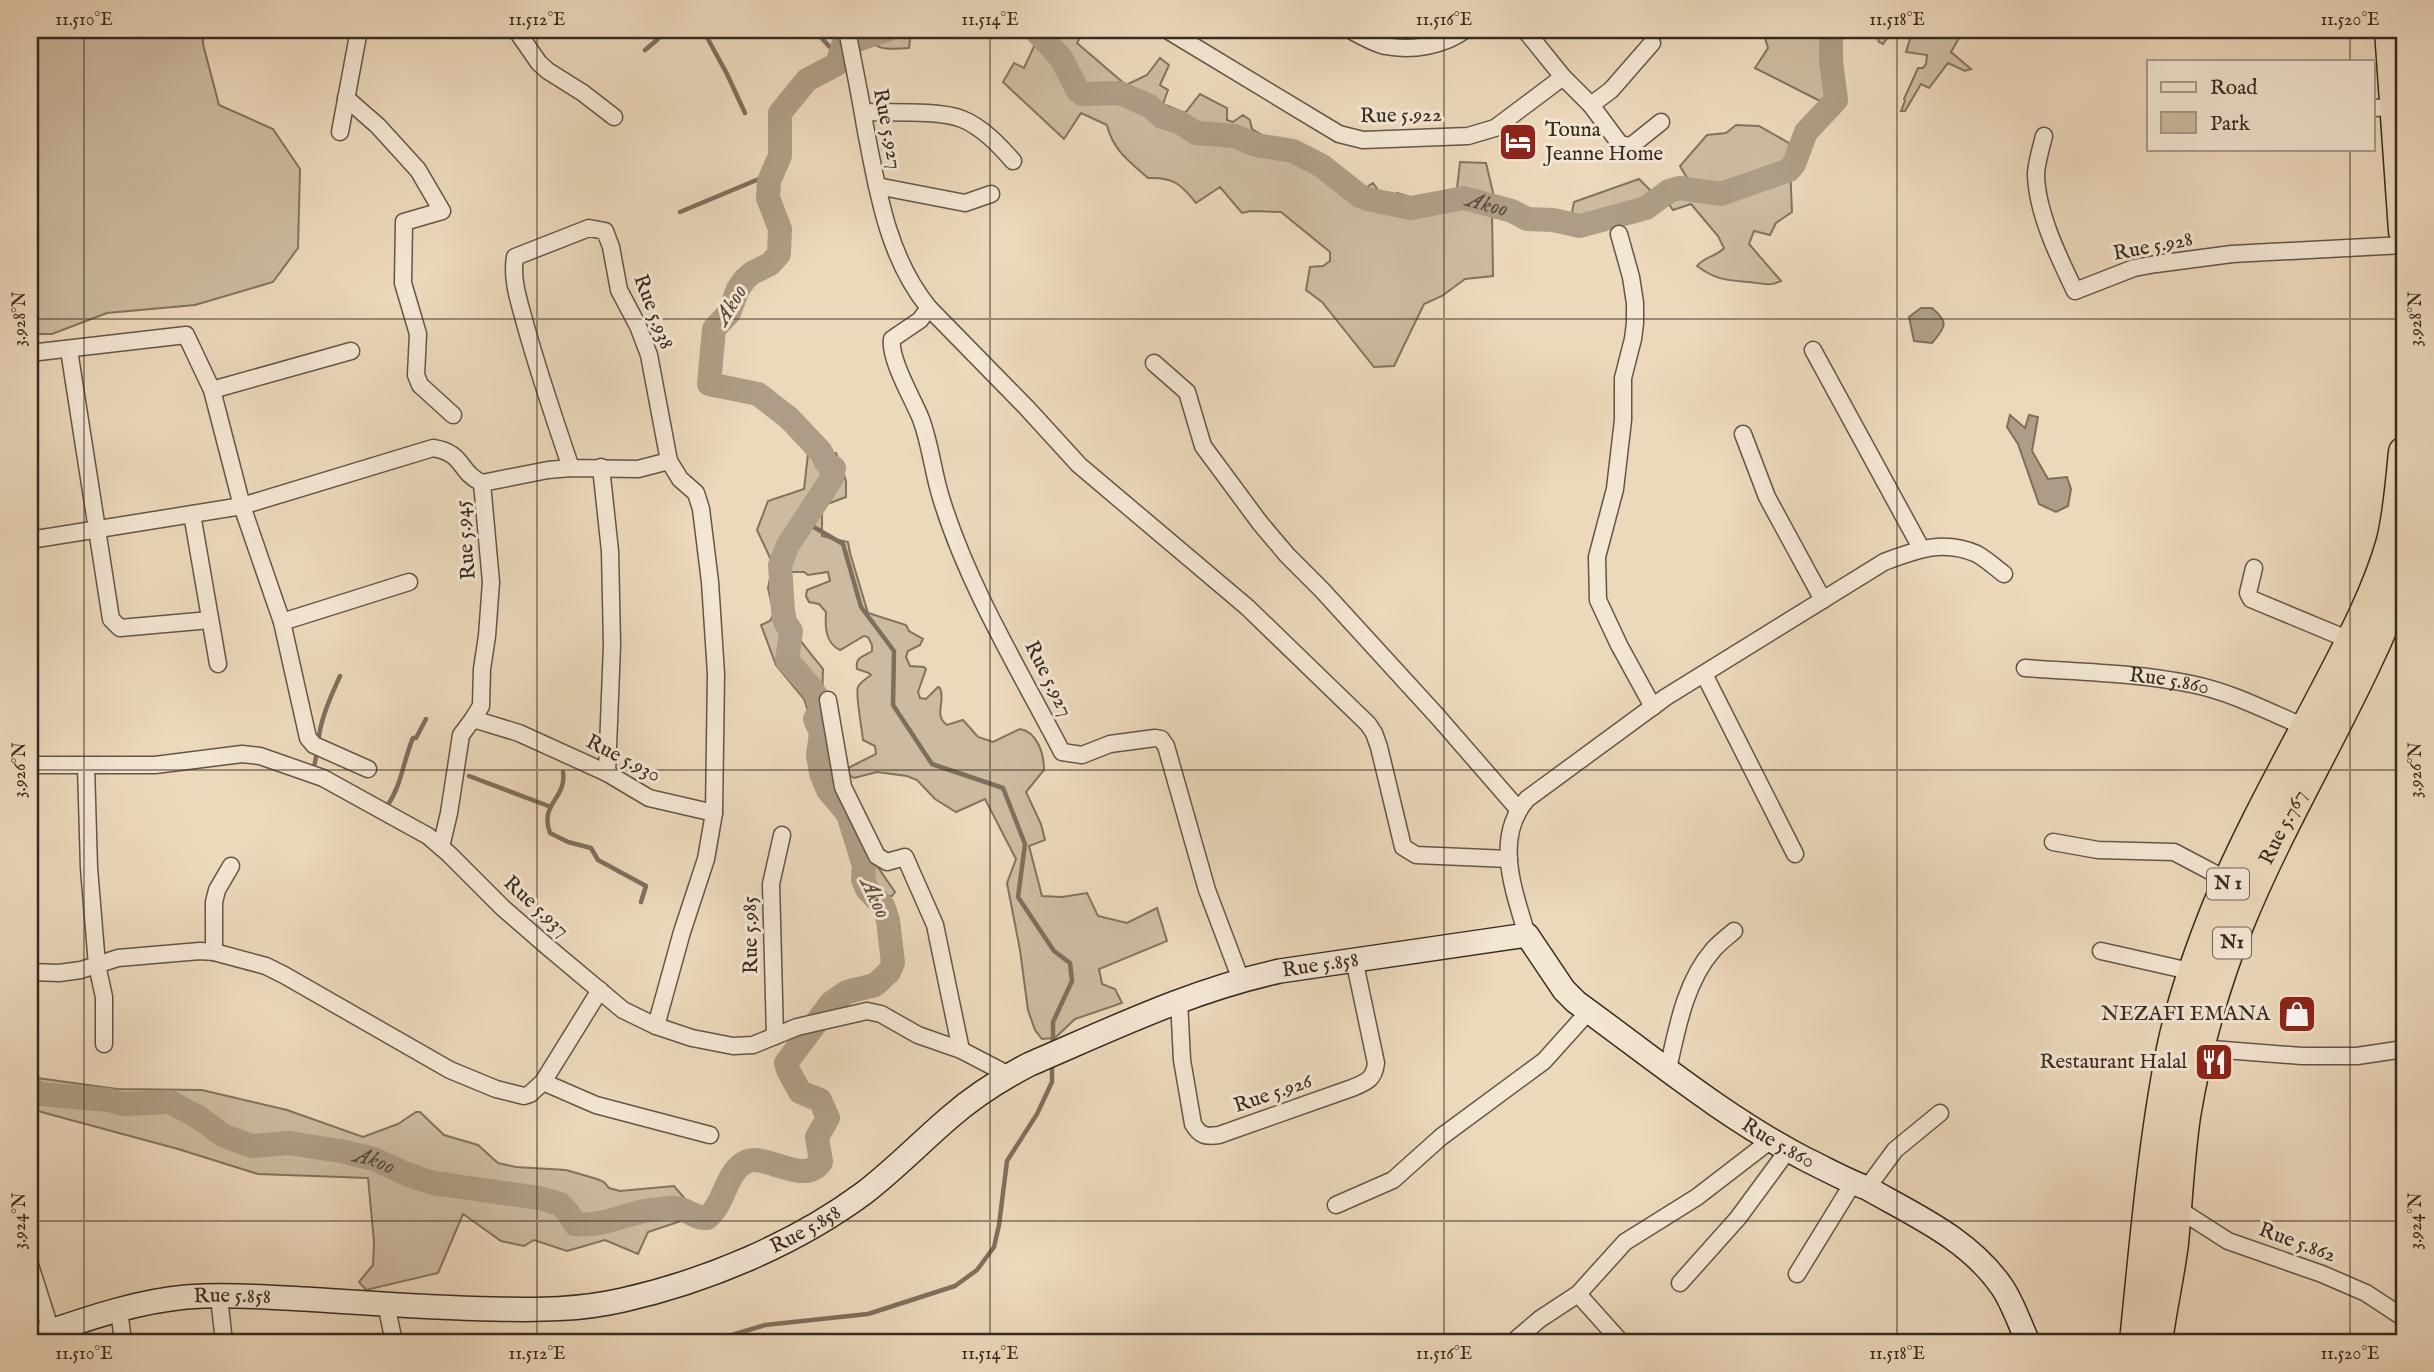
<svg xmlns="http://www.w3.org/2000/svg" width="2434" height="1372" font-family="'IM FELL English',serif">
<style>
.green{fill:#cdbba1;stroke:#827360;stroke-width:2}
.water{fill:#ae9d86;stroke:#7e6f5d;stroke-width:2}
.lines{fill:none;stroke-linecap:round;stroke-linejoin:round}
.stream{stroke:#7e6f5d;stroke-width:4.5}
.river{stroke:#ae9d86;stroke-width:24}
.street-casing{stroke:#645647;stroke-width:19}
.secondary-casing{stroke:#372b20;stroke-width:26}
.highway-casing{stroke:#372b20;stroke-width:33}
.street{stroke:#f3e6d3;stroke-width:16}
.secondary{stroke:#f3e6d3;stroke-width:23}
.highway{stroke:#ecd8bb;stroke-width:30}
.ticks{fill:none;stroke:#372b20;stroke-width:2;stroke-opacity:0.45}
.labels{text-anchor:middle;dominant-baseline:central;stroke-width:6;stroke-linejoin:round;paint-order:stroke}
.shield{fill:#f3e6d3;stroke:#6f6356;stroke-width:2}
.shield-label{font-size:19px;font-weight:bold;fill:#372b20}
.street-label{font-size:21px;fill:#372b20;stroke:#f3e6d3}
.poi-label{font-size:21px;fill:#372b20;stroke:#f3e6d3;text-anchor:end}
.water-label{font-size:23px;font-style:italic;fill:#5b4d3f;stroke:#f3e6d3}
.neatline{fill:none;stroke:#372b20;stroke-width:2.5}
.ticks-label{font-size:18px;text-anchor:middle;fill:#372b20}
</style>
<rect width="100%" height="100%" fill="#ecd8bb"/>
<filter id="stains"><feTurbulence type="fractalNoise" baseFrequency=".00286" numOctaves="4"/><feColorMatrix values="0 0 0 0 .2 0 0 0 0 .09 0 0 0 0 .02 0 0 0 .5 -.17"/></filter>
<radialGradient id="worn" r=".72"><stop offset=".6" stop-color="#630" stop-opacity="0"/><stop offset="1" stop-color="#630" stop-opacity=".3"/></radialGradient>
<path class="green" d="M30,30H203V44L219,105L273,129L300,169L298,248L273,282L195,305L107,313L52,334H30Z
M861,30H911L909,48C887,50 873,51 861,30Z
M1022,30H1058L1067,38L1075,30L1081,36L1077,43L1126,85L1147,75L1160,58L1169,65L1160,85L1168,90L1163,104L1185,113L1200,94L1227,108V120L1233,122L1243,115L1250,120L1252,129L1270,140L1285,142L1309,151L1343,173V176L1365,188L1373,183C1381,193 1378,196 1393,200L1397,193L1407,196L1408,204L1456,197L1460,162L1486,163L1495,201L1536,216L1571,218L1574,202L1639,179L1656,196L1687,178L1680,166L1707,135L1726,133L1736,125L1759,126L1789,143L1792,212L1776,223L1770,235L1754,231L1749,244L1781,281C1769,287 1761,283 1749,282C1726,280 1716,280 1697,266C1705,256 1716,257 1724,248L1718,236L1691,204L1673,210L1666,200L1662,201C1633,218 1593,238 1558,224L1510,221L1509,212L1492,210L1493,276L1465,279L1442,296L1424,304L1394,366L1374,367L1322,302L1306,290L1310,267L1323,266L1330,261V252L1281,212L1251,211L1242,213L1220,187L1196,203C1181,184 1173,177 1148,178C1130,162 1112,149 1107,125L1081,113L1064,139L1003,82L1014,63L1024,68L1037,40Z
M1758,30H1767L1778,37L1782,30H1826L1828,89L1824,103L1755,68L1768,48L1765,38Z
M1861,30H1975L1974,34L1963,31L1951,52L1971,69L1965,71L1948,63L1929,88L1921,84L1905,111H1901L1905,101L1904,99L1918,68H1923L1926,64L1927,55L1906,52L1910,39L1893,30L1883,44L1879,42L1877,35Z
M836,453L846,481V497L822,506V536L848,542L850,553L868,613L906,625L909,631L923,639L920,645L908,651L906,657L910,666L924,667L926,669L918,692L920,698L926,699L938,687L940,688C946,702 933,715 947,725L963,720L978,737L993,742L1020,729C1038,732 1044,755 1044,770L1026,792L1041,824L1045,840L1029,846L1042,896L1062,897L1087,893L1098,916L1127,923L1157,908L1167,941L1099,969L1102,984L1115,989L1122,1003L1075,1019L1055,1038L1042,1039L1035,1030L1028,1010L1020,950L1007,883L1016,859L985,799L956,812L935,799L917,780L907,776L877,772L854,778L848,774V768L876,754L875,746L863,740C862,729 855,693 858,687C860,682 866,679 871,675L869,673L857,669C855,656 864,657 872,651V645L868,637L864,636L840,650C825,643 825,626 826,612L819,604L809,602L806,596L807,590L830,581L828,572L808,575L804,572H788C781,624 793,631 823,669L822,699L828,741L823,756L826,767L850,801L877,866L895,892L892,896H885L853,853L840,821L822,788L817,774L813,726L804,699L776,665L761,625L770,621L774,614L768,588L773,564L757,530L768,501L804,489L808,454Z
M30,1077L117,1089L202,1090L287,1110L363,1137L398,1124L416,1112H420L444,1135L478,1145L498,1163L516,1167L566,1170L597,1179L604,1182L609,1188L620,1191L674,1186L699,1215L648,1232L638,1254L605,1240L567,1251L534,1240L524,1246L501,1241L463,1214L438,1273L366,1290L359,1282L373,1265L374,1242L368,1178L258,1174L178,1149L30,1109Z"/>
<path class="water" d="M1921,308H1932C1949,322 1946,327 1932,343L1914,341L1909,317Z
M2010,415L2025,428L2029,415L2038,417L2032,451L2048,479L2067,477L2071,489L2068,506L2056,512L2039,504L2018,444L2007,427Z"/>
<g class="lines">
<path class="stream" d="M703,30L727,74L745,113
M814,30C822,36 830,51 839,54
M645,50L657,40L664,30
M680,212L771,174
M805,522L843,544L861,607L894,651L893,705L932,764L1003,788L1025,844L1018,897L1054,951L1070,963L1072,981L1053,1022V1047
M313,770C317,758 317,748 319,736C322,715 332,694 340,676
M563,772C567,799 539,803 550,833L568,842L591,848L598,860L646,886L641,902
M469,776L551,807
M387,806C402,785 403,761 413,738H416L426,719
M717,1342L732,1335L765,1325L868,1314L955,1286L977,1270L994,1247L999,1225L1007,1161L1037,1114L1052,1082V1062"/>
<g class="river">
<path id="s1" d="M1035,30L1061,58L1078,91L1082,94L1120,93L1149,106L1162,117L1179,122L1196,133L1235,136L1256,145L1293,151L1322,166L1360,196L1367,199L1411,208L1464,198L1512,211L1527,219L1553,220L1580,226L1646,208L1669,191L1679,188L1721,194L1789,170L1794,164L1806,132L1836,100L1831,61V30"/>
<path id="s2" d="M30,1089L41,1094L109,1100L123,1104L170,1102L198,1117L224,1136L252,1146L289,1143L340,1151L374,1159L406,1174L433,1183L539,1198L560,1204L569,1214L575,1224C605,1228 630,1210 660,1209C665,1208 672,1207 677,1208C688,1210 696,1219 707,1218C726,1203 725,1170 748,1161C767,1154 804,1186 821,1162L817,1137L828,1118L820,1100L800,1092L788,1070L786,1063L831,1003L847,992L875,985L889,972L893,963L888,920L883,906L867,889L863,879L864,866L848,814L828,790L821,773L818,755L821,733L815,719C816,717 820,711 820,708C822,696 795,670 787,660L791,631L785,622L783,611L780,565L788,545L832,478L834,468L827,464L821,452L789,418L758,394L709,384L714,329L729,313L738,289L745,279L752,273L770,264L779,254L780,229L768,198L769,181L780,156V113L807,80L837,64L843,45L886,30"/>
</g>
<g class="street-casing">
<g id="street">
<path d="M516,30L539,63L548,71L583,93L614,117"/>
<path d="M847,30C853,62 860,94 865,126C877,188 887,257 929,308L920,320L892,339C889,359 913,399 921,419C931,446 933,474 942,501C969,588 1020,671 1062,752L1082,755L1110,744L1155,738L1161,739L1166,746L1207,890L1241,980"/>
<path d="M1167,30L1339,134L1363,140L1468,136L1495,128L1563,77"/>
<path d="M1350,30C1361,36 1373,43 1385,46C1412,51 1444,46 1465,30"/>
<path d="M1525,30L1563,77L1591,105L1611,90L1652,43"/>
<path d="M346,98L378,126L418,170L442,211L404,222L403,283L418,334L416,375L420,385L453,415"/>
<path d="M1591,105L1620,144L1631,146L1661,122"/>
<path d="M2373,108L2397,107"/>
<path d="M863,112C889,113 939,110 962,119C982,127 999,145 1013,161"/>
<path d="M340,132L359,30"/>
<path d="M2044,136C2041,148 2037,161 2036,173C2036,211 2059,258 2075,291L2134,268L2156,264L2232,254L2404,245"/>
<path d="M877,186L965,203L991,194"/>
<path d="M1619,234L1631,277L1635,303V323L1633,339L1623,378V420L1615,489L1597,557L1598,600L1619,645L1653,707"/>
<path d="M929,308L1026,407L1079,465L1247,607L1368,724L1374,733L1379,747L1403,847L1416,855L1509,859"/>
<path d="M69,350L111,619L120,628L210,620"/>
<path d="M1813,350L1921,548"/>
<path d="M30,353L186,335L212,390L242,506L282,622L308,738L314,745L368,769"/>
<path d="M1154,363L1187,392L1203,446L1260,523L1287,555L1322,590L1438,717L1518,809"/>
<path d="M212,390L351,351"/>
<path d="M1743,434L1767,497L1823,600"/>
<path d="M669,461L680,479L696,493L701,509L710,582L716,674L714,813"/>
<path d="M601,467L610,551L612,645L607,773"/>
<path d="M192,514L218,664"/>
<path d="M30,540L242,506L433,448C465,453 458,472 482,483"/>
<path d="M2254,568L2248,593L2251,599L2352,641"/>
<path d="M282,622L409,582"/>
<path id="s3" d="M2025,668C2080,672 2137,673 2191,684C2232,692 2269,712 2307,728"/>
<path d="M1704,674L1795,854"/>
<path d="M828,700L843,787L877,856L887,862L905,857L935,925L961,1050"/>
<path d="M473,719L481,706L482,669L487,636L491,582L482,483L548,470L571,468C555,421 539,374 526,327C520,304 511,281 515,257L589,228L605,231L611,247L619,290L638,326L649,355L669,461L638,469L571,468"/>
<path d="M30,765H155L242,754L260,756L323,778L428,836L449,854L503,908L549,948L623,1010L656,1026L692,1038L733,1046L753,1045L797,1027L867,1011L881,1014L918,1035L961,1050L1009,1075"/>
<path d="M86,766L89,868L97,965L104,997V1044"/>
<path d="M2053,842L2098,850L2174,852L2229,881"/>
<path d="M441,847L449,813L461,735L473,719L519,733L607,773L649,798L714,813L706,859L682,932L656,1026"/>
<path d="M1527,935C1514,891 1493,838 1527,799L1666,697L1884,562C1916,550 1943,539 1977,554C1986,559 1996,568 2004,574"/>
<path d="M2101,951L2194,972"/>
<path d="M214,952V902L217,890L231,866"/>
<path d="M30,972L59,973L81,970L118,958L200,951L214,952L266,966L284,975L450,1070L496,1089L524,1096L530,1094L543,1082L600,990"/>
<path d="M1179,1000L1182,1060L1193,1124C1200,1136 1206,1137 1219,1135L1352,1088C1366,1082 1374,1080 1376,1063L1354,959"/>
<path d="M775,1036L771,884L782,835"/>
<path d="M2199,1048L2302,1056H2357L2404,1049"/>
<path d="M1668,1069C1677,1029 1685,982 1713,950C1719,943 1727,937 1734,931"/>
<path d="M543,1082L596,1105L710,1135"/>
<path d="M1867,1188L1895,1150L1940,1113"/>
<path d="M1336,1205L1393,1180L1441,1137L1544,1061L1589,1011"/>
<path d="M2175,1207L2228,1241L2322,1274L2366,1293L2404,1318"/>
<path d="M30,1265L51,1331"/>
<path d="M1797,1274L1853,1183"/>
<path d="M1680,1283L1738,1218L1788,1150"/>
<path d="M1578,1294L1621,1342"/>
<path d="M219,1297L224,1342"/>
<path d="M386,1304L394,1342"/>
<path d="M119,1309L123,1342"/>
<path d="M1513,1342L1540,1319L1578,1294L1625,1242L1697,1197L1771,1140"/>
</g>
</g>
<g class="secondary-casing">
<g id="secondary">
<path id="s4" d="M30,1338C81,1321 132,1302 186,1297C225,1294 266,1297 305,1299C368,1303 431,1308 494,1309C538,1310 580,1310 623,1300C707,1281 795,1244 864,1193C894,1170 920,1143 949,1118C973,1097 1001,1079 1030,1064C1112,1029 1192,990 1280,971L1527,935L1564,990L1576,1002C1652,1057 1725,1118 1809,1161C1828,1170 1847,1181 1867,1188C1916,1216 1969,1239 2002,1287C2013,1303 2020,1325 2028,1342"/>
</g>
</g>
<g class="highway-casing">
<g id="highway">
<path d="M2390,30L2404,231"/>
<path d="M2135,1342C2145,1244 2153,1145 2172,1049C2182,1001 2199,953 2217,908C2249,831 2290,759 2328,686C2352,640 2378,591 2392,541C2399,512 2401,481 2404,452"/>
<path id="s5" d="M2157,1342C2161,1309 2169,1276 2173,1243C2177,1201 2179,1158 2185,1116C2196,1050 2214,985 2239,923C2288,803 2360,694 2404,573"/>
</g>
</g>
<use href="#street" class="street"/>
<use href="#secondary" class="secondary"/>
<use href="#highway" class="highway"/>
</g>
<path class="ticks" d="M84,30V1342M537,30V1342M990,30V1342M1444,30V1342M1897,30V1342M2350,30V61M2350,149V1342M30,319H2404M30,770H2404M30,1221H2404"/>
<defs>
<g id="hotel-square" transform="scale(2.0125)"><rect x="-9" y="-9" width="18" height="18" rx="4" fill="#8f2418" stroke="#f3e6d3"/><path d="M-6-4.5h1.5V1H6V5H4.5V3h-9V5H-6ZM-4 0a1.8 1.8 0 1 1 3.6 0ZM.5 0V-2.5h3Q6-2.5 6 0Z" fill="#fff"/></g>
<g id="shop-square" transform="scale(2.0125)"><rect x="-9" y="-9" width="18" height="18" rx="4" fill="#8f2418" stroke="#f3e6d3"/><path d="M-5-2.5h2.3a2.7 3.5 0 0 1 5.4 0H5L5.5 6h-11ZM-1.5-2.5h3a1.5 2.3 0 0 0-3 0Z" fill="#fff"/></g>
<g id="restaurant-square" transform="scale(2.0125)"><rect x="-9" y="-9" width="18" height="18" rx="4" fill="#8f2418" stroke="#f3e6d3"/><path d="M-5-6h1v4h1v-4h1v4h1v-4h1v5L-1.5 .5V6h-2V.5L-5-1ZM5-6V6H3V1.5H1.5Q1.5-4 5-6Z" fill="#fff"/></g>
</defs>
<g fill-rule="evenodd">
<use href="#hotel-square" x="1518" y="142"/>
<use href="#shop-square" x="2297" y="1014"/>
<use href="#restaurant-square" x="2214" y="1062"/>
</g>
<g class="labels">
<g class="shield">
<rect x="2207" y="868.5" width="42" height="31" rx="5"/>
<rect x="2213" y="927.5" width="38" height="31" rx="5"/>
</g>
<g class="shield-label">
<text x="2228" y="884">N 1</text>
<text x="2232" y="943">N1</text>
</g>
<g class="street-label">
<text transform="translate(1401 116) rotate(-1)">Rue 5.922</text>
<text transform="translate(887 129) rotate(79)">Rue 5.927</text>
<text transform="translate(2153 247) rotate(-11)">Rue 5.928</text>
<text transform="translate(653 312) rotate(69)">Rue 5.938</text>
<text transform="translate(466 540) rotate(-95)">Rue 5.945</text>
<text transform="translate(1048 679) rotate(63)">Rue 5.927</text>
<text stroke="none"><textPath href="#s3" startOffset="145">Rue 5.860</textPath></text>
<text transform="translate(623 759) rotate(27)">Rue 5.930</text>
<text stroke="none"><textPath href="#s5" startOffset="534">Rue 5.767</textPath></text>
<text transform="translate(536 907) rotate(42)">Rue 5.937</text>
<text transform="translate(751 935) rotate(-91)">Rue 5.985</text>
<text stroke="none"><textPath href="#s4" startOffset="1384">Rue 5.858</textPath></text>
<text transform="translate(1273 1094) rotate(-19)">Rue 5.926</text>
<text stroke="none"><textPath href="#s4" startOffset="1923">Rue 5.860</textPath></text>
<text stroke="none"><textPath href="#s4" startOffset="796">Rue 5.858</textPath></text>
<text transform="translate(2297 1243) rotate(20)">Rue 5.862</text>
<text stroke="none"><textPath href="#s4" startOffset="208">Rue 5.858</textPath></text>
</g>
<g class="poi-label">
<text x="1545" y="130" text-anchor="start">Touna<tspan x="1545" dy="24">Jeanne Home</tspan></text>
<text x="2270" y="1014">NEZAFI EMANA</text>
<text x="2187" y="1062">Restaurant Halal</text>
</g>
<g class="water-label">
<text stroke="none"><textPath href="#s1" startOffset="516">Akoo</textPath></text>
<text transform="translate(731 305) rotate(-59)">Akoo</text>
<text transform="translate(875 898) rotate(65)">Akoo</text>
<text stroke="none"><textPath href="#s2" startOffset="360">Akoo</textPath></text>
</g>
</g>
<rect width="2434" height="1372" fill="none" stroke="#ecd8bb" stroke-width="77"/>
<rect x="2147" y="60" width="228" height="91" fill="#f3e6d3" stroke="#a89b8b" stroke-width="2"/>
<rect x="2161" y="82" width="35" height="10" fill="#f3e6d3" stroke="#a89b8b" stroke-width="2"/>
<text x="2210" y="94" font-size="21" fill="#372b20">Road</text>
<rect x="2161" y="112" width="35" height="21" fill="#cdbba1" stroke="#a89b8b" stroke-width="2"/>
<text x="2210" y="130" font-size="21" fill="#372b20">Park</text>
<rect x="38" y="38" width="2358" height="1296" class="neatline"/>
<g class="ticks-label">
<text x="84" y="25">11.510°E</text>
<text x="537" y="25">11.512°E</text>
<text x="990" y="25">11.514°E</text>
<text x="1444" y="25">11.516°E</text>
<text x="1897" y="25">11.518°E</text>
<text x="2350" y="25">11.520°E</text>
<text transform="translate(19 319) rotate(-90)" y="6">3.928°N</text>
<text transform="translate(2415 319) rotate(-90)" y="6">3.928°N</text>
<text transform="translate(19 770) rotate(-90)" y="6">3.926°N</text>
<text transform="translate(2415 770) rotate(-90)" y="6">3.926°N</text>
<text transform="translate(19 1221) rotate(-90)" y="6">3.924°N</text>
<text transform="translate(2415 1221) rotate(-90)" y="6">3.924°N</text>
<text x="84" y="1359">11.510°E</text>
<text x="537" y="1359">11.512°E</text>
<text x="990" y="1359">11.514°E</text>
<text x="1444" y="1359">11.516°E</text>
<text x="1897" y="1359">11.518°E</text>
<text x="2350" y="1359">11.520°E</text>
</g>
<rect width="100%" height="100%" filter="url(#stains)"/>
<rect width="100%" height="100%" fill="url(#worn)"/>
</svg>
